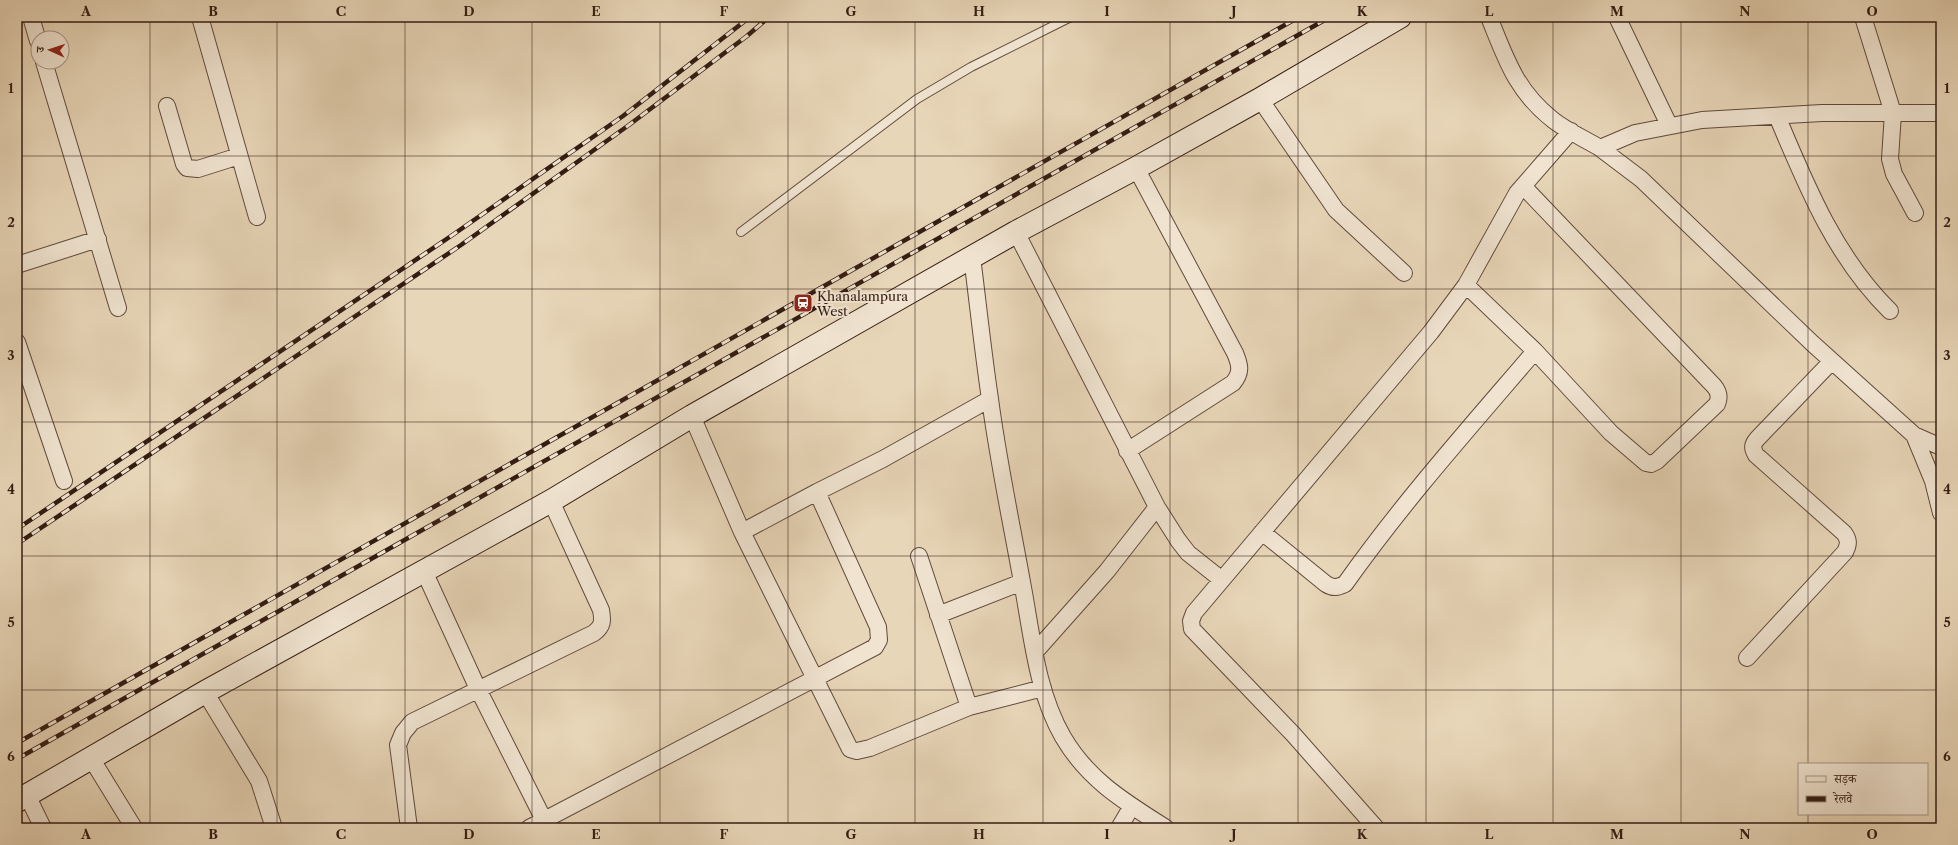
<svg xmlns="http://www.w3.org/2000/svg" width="1958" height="845" font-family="'Libre Caslon Text','Noto Serif Devanagari',serif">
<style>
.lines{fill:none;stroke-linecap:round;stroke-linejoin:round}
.service-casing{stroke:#614a3c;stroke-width:10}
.minor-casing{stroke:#614a3c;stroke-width:18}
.secondary-casing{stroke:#341c13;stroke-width:24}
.service{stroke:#f0e4d1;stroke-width:8}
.minor{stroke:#f0e4d1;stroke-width:16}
.secondary{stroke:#f0e4d1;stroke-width:22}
.rail-casing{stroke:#341c13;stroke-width:4.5}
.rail{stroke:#f0e4d1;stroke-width:3;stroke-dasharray:9;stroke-linecap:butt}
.grid{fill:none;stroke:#341c13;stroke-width:1;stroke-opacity:0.55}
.labels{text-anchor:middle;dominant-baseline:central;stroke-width:4;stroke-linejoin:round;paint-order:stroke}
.poi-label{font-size:13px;fill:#341c13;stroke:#f0e4d1;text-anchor:start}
.neatline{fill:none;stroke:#341c13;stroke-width:1.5}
.grid-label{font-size:13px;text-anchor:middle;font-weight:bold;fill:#341c13}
</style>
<rect width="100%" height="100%" fill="#e8d6b8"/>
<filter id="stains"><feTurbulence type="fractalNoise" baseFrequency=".005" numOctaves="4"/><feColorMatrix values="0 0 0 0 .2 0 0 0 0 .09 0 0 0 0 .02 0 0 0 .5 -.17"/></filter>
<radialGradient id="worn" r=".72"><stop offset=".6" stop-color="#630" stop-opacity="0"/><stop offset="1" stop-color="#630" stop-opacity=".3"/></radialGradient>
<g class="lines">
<g class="service-casing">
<path id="service" d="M741,232L917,99L971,67L1071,17"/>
</g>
<g class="minor-casing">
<path id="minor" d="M31,17L38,41
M200,17L257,217
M1489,17C1506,59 1516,91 1553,120C1567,131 1585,139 1600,148L1635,133L1702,120L1822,113H1941
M1617,17L1669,125
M1863,17L1893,113L1890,159L1894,174L1915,213
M44,62L118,308
M1260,99L1336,210L1404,273
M167,106L184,164L187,168L198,169L239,156
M1777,116C1806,185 1835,257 1890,311
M1600,148L1641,179L1812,343L1914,435L1933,481L1941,513
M1016,232L1157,507L1178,540L1188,553L1222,580
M972,257C978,304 983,352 990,399C998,460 1011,521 1022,582C1032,634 1036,690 1063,737C1088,780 1125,802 1166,828
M17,265L98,239
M1466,285L1535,351L1611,433L1646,463L1651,464L1657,461L1717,404C1720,397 1719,392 1714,386L1523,186
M17,342L64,481
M692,416L742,532L850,749L857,751L870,748L969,707L1043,688
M1914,435L1941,447
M1127,451L1233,383C1242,372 1240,365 1235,353L1136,168
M742,532L817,492L883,459L990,399
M1262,532L1326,584C1334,589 1338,587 1345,584C1403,502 1470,427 1535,351
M919,556L969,707
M424,571L478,689L548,828
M938,615L1022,582
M1035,652L1107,571L1157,507
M1747,658L1845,552C1849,544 1849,540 1844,533L1756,455C1752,448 1752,445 1757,439L1832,361
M205,692L259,781L274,828
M91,758L134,828
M27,795L43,828
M409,828L398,745L403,733L412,722L594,633C603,626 603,621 601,610L551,501
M529,828L875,647L879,640L878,627L817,492
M1119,828L1132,806
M1376,828L1293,734L1192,629L1191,621L1194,613L1431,332L1466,285L1517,193L1571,131"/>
</g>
<g class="secondary-casing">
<path id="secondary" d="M17,801L205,692L551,501L692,416L1016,232L1136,168L1260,99L1400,17"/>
</g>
<use href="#service" class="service"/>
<use href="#minor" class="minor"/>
<use href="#secondary" class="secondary"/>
<g class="rail-casing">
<path id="rail" d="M17,529L454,234L623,116L750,17
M17,544L461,245L629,125L747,36L769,17
M17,743L1299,17
M17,759L1330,17"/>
</g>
<use href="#rail" class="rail"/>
</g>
<path class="grid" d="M150,17V828M277,17V828M405,17V828M532,17V828M660,17V828M788,17V828M915,17V828M1043,17V828M1170,17V828M1298,17V828M1426,17V828M1553,17V828M1681,17V828M1808,17V764M17,156H1941M17,289H1941M17,422H1941M17,556H1941M17,690H1941M1808,814V828"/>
<defs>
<g id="station-square" transform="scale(1)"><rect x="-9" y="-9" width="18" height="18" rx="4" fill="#8f2418" stroke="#f0e4d1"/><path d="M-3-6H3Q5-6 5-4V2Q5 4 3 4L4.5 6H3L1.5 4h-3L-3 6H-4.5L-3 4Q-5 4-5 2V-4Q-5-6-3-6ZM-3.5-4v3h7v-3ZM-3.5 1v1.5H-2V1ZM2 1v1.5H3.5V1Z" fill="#fff"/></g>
</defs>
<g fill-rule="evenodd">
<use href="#station-square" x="803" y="303"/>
</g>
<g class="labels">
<g class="poi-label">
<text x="817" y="296">Khanalampura<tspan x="817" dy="15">West</tspan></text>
</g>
</g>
<rect width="1958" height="845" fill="none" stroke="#e8d6b8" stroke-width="44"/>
<rect x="1798" y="763" width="130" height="52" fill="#f0e4d1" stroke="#a59485"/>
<rect x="1806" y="776" width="20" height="6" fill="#f0e4d1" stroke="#a59485"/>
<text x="1834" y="783" font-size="12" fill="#341c13">सड़क</text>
<rect x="1806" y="796" width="20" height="6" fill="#341c13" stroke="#a59485"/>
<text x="1834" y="803" font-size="12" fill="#341c13">रेलवे</text>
<g transform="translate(50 50) rotate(273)"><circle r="19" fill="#f0e4d1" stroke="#a59485"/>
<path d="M0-3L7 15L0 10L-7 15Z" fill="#8f2418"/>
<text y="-6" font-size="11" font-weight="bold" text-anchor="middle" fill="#341c13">उ</text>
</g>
<rect x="22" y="22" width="1914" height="801" class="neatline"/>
<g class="grid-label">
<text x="86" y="16">A</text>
<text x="213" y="16">B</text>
<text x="341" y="16">C</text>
<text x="469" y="16">D</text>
<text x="596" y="16">E</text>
<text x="724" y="16">F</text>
<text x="851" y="16">G</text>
<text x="979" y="16">H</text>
<text x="1107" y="16">I</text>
<text x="1234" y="16">J</text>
<text x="1362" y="16">K</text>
<text x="1489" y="16">L</text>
<text x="1617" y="16">M</text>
<text x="1745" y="16">N</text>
<text x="1872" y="16">O</text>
<text x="11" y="93">1</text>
<text x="1947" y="93">1</text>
<text x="11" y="227">2</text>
<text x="1947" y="227">2</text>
<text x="11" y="360">3</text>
<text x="1947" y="360">3</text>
<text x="11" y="494">4</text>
<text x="1947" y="494">4</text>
<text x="11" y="627">5</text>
<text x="1947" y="627">5</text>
<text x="11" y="761">6</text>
<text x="1947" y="761">6</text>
<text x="86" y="839">A</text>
<text x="213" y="839">B</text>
<text x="341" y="839">C</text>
<text x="469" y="839">D</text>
<text x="596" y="839">E</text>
<text x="724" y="839">F</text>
<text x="851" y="839">G</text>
<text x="979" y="839">H</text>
<text x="1107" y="839">I</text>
<text x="1234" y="839">J</text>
<text x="1362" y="839">K</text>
<text x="1489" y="839">L</text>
<text x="1617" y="839">M</text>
<text x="1745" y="839">N</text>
<text x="1872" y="839">O</text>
</g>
<rect width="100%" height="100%" filter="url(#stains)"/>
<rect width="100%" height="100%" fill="url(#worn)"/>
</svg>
